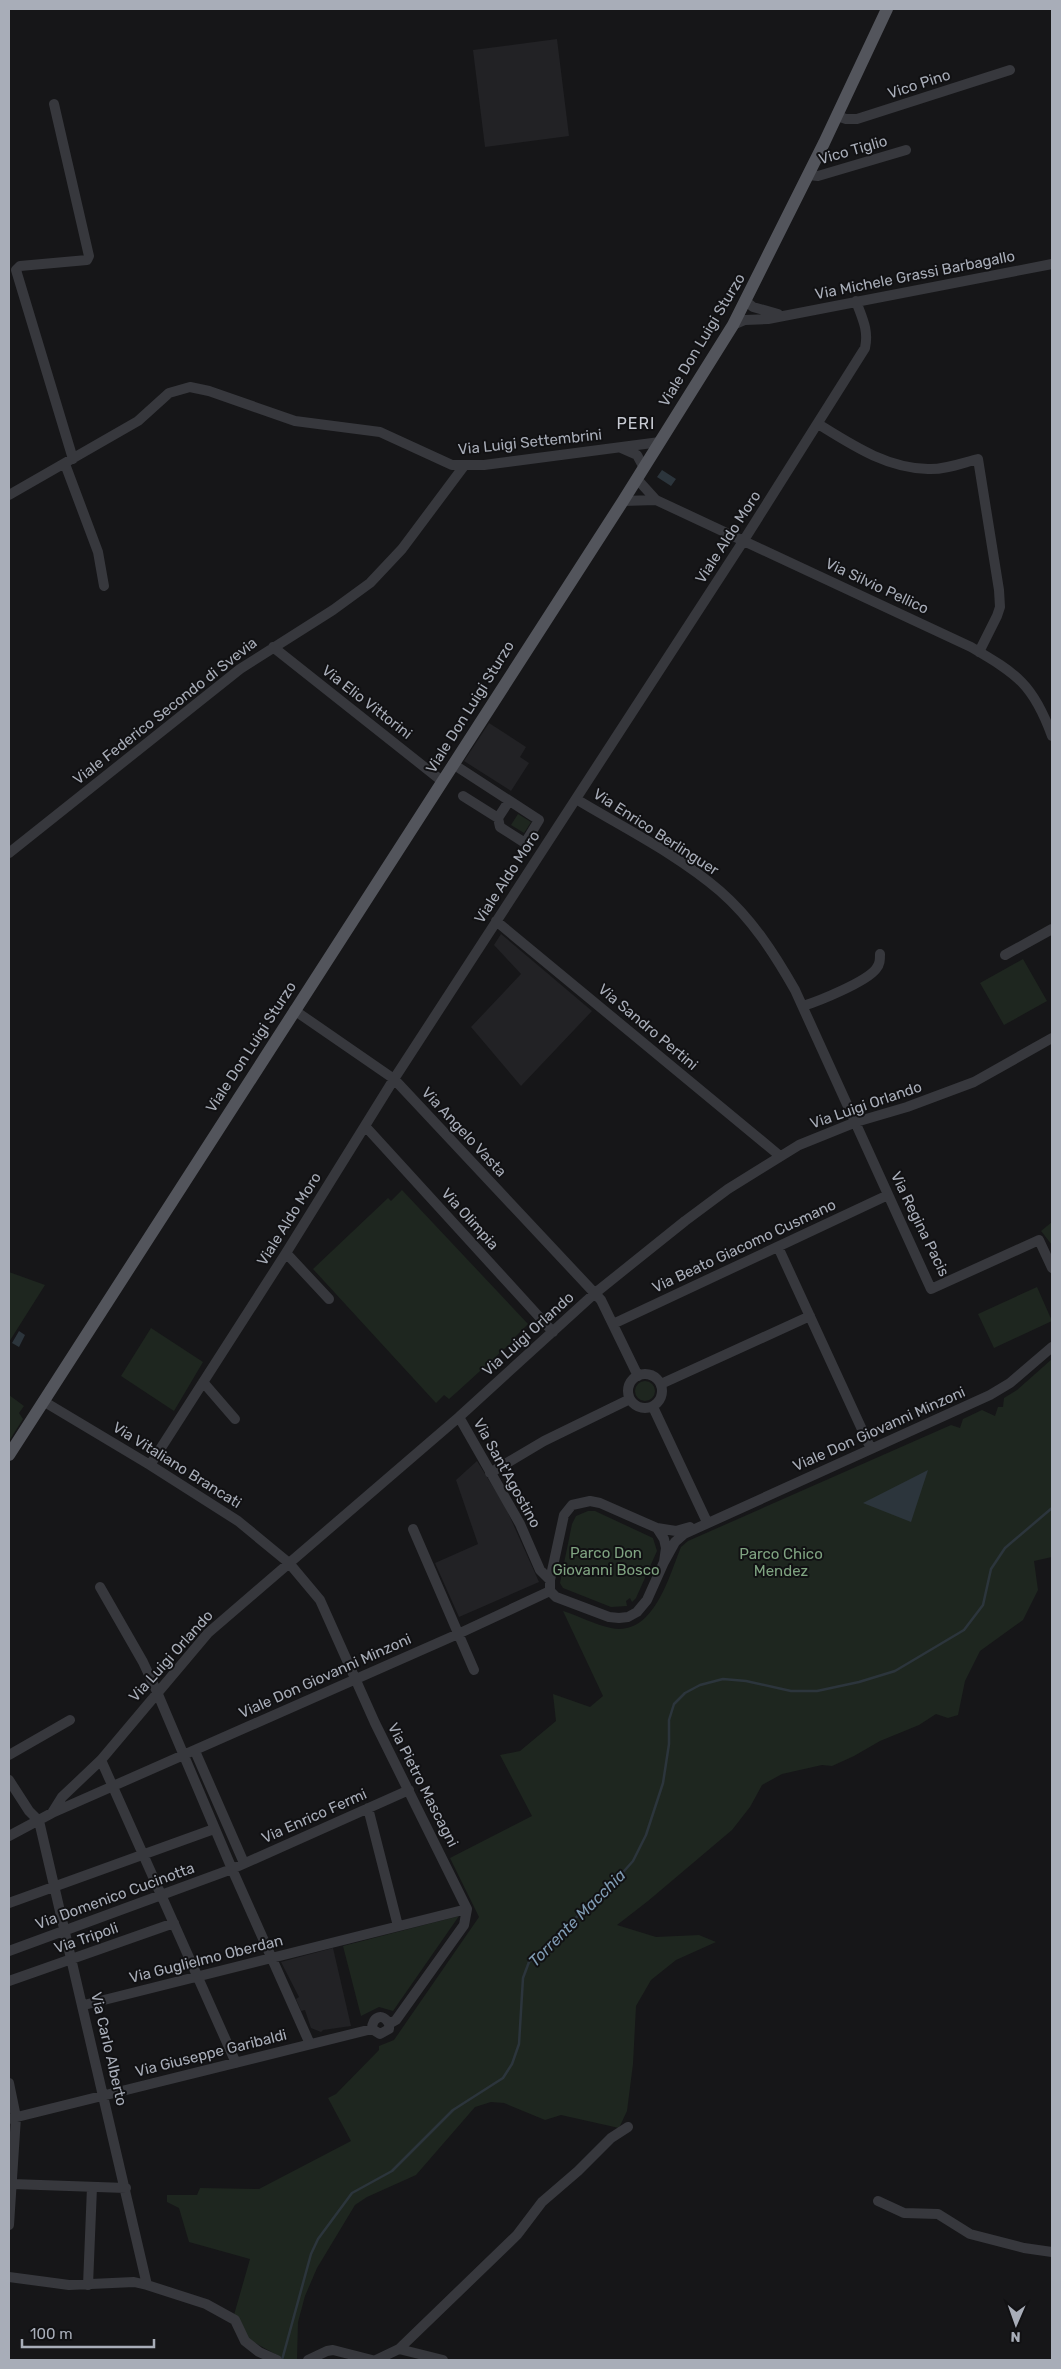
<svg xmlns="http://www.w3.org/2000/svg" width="1061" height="2369" font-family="Rubik,sans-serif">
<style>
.built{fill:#222225}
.green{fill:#1e261f}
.water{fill:#2c353c}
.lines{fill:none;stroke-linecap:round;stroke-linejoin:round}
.stream{stroke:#2c353c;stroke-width:2.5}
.minor{stroke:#37383d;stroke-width:10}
.major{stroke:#53555c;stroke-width:12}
.labels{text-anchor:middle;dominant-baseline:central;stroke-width:4;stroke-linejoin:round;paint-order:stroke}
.street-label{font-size:15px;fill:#a8adb8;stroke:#111113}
.park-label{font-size:15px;fill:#7fa381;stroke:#111113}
.neighbourhood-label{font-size:16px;letter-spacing:1px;fill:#c9ccd4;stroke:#111113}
.water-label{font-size:16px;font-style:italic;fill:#7f9bb3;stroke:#111113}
</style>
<rect width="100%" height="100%" fill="#161618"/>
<path class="built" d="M557,39L569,136L485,147L473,50Z
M489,723L526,747L520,757L529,763L511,791L464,761Z
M501,934L592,1011L521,1086L471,1027L521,974L494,945Z
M477,1461L505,1506L539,1582L459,1617L435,1563L478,1544L456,1480Z
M333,1948L351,2026L323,2030L321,2032L311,2028L305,2010L301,2011L296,1999L299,1997L281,1962Z"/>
<path class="green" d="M518,814L531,822L524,833L511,825Z
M1023,959L1047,1001L1004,1025L980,983Z
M402,1190L528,1324L511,1341L512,1342L457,1392L449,1399L444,1395L436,1403L313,1269L388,1198L391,1201Z
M1052,1222V1245L1041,1231Z
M9,1272L45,1285L9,1342Z
M1037,1287L1052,1321L994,1348L978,1314Z
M151,1328L203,1362L174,1411L121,1376Z
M1052,1359V1557L1034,1561L1038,1590L1023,1620L980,1651L965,1681L958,1715L948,1718L936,1714L919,1725L880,1741L854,1756L832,1766L822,1765L782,1774L762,1785L750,1807L732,1830L648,1901L617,1925L656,1937L699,1935L716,1942L676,1960L651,1980L636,2006L633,2064L627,2111L619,2128L561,2115L545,2120L504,2103L491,2102L475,2107L416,2175L367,2197L355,2205L317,2268L305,2296L298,2322L297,2360L284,2359L248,2339L234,2315L250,2259L189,2242L179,2208L167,2202V2195H197L200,2188L259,2189L351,2141L328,2098L336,2094L379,2050V2046L394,2040L479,1917L450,1858L532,1816L500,1755L520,1751L556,1721L553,1694L590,1707L603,1696L563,1611C579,1616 595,1625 611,1628C654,1637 669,1576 681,1547L688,1541L951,1425L960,1428L963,1419L982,1410L995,1416L998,1407H1003L1004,1398L1017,1390Z
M635 1391a10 10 0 1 1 20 0a10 10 0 1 1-20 0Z
M9,1395L24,1406L19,1413L23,1419L9,1441Z
M588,1511H595L653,1538L657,1551L636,1598L632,1602L630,1598L626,1601L627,1606L611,1607L563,1588L560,1583L572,1524L576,1516Z
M459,1916L393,2011L379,2007L361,2016L343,1946Z"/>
<path class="water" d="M662,470L676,479L671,486L657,477Z
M19,1331L25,1335L19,1347L12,1343Z
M928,1470L911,1522L863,1503Z"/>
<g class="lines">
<path class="stream" d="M282,2360L311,2254L318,2239L352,2193L392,2171L453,2110L503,2078L512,2064L519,2044L523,1978L529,1962L617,1879L633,1861L646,1835L663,1783L669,1744V1720L674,1704L685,1693L700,1685L723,1679L746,1681L791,1691H817L859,1682L895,1671L964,1630L983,1605L991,1569L1005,1548L1052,1508"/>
<path class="minor" d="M54,104L89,256L87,260L20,266L16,270L73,459
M837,116L846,119H857L1010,70
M808,175L818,176L906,150
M747,302L753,307L778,314
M733,325L745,320L768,319L1052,264
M818,424C852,445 886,468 928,469C944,470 962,463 978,459L999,590L1000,607L997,616L979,652
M621,448L637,455L644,468
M65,464L98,552L104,586
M637,479L656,500
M9,495L138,421L169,393L190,387L209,391L295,421L380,432L452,465H484L660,442
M623,501L656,500L971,647C1017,674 1033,684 1052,736
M273,647L442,781
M453,764L539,820L525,843L500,827L498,818L463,796
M576,799C624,828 677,854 720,891C752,919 774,953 795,990L931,1289L1039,1240L1052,1268
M498,818L509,801
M9,853L240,669L333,610L370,583L402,549L464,466
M496,921L780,1156
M1005,955L1052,929
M803,1006C819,1001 866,982 876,969C880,964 880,960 880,954
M294,1010L394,1079L601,1300L638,1376
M365,1126L553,1332
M778,1247L871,1449
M286,1253L329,1299
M613,1324L888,1195
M628 1391a17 17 0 1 1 34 0a17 17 0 1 1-34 0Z
M203,1382L235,1419
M661,1384L810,1316
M653,1407L707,1522
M459,1417L520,1524L540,1570L550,1580
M150,1465L286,1253L394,1079L744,540L865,348C869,330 862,318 856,301
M490,1473L544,1441L630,1399
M590,1501L600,1503L657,1528L664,1539L666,1548L664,1562L647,1600L637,1612L628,1617L619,1618L609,1617L556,1597L550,1591V1580L564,1515L572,1505Z
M657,1528L676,1531L690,1527
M413,1529L474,1670
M664,1562L675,1542L684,1534L990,1395L1010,1383L1052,1347
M100,1587L143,1662L157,1692L232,1869L310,2044
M195,1751L244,1863
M9,1755L70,1720
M101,1760L236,2063
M9,1780L29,1811L39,1821L147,2285
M368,1808L398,1926
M52,1813L62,1797L101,1760L208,1633L459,1417L594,1294L685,1221L728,1189L799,1145L856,1122L907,1107L974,1082L1052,1038
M9,1836L52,1813L458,1634L550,1591
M9,1903L214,1829
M9,1951L232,1869L409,1790
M9,1981L174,1923
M84,2005L467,1909
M372,2029L380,2034L389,2029V2024
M9,2083L16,2117L9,2225
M9,2119L372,2029C372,2017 383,2012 389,2024L396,2020L464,1925L467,1909L375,1723L320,1600L289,1563L238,1521L150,1465L43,1401
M12,2184L126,2188
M878,2201L904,2213L938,2214L970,2234L1024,2248L1052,2252
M9,2277L69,2285L134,2282L147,2285L206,2304L235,2320L245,2341L259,2352L277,2360
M88,2285L92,2187
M399,2349L443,2360
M308,2360L327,2351L333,2350L372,2360
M376,2360L399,2349L517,2235L542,2202L578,2171L611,2138L628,2127"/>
<path class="major" d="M9,1455L623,501L733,325L824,143L887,9"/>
</g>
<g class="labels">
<g class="street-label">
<text transform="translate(919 84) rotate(-18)">Vico Pino</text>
<text transform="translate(853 150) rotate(-16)">Vico Tiglio</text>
<text transform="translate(915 275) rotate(-11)">Via Michele Grassi Barbagallo</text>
<text transform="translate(702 340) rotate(-59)">Viale Don Luigi Sturzo</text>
<text transform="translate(530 442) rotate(-6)">Via Luigi Settembrini</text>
<text transform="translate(728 537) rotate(-57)">Viale Aldo Moro</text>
<text transform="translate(877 586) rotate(25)">Via Silvio Pellico</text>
<text transform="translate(367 702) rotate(38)">Via Elio Vittorini</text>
<text transform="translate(470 707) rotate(-58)">Viale Don Luigi Sturzo</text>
<text transform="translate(165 711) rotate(-38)">Viale Federico Secondo di Svevia</text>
<text transform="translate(656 832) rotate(33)">Via Enrico Berlinguer</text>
<text transform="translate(507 877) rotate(-57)">Viale Aldo Moro</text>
<text transform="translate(648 1027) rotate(40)">Via Sandro Pertini</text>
<text transform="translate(251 1047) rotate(-57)">Viale Don Luigi Sturzo</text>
<text transform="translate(866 1105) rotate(-19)">Via Luigi Orlando</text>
<text transform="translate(464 1132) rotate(47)">Via Angelo Vasta</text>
<text transform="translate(289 1219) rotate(-58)">Viale Aldo Moro</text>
<text transform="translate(470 1219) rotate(48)">Via Olimpia</text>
<text transform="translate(920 1224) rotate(64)">Via Regina Pacis</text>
<text transform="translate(744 1246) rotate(-25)">Via Beato Giacomo Cusmano</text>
<text transform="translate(528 1334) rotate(-42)">Via Luigi Orlando</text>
<text transform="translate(879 1429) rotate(-24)">Viale Don Giovanni Minzoni</text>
<text transform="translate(177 1465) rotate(32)">Via Vitaliano Brancati</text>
<text transform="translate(507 1473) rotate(61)">Via Sant'Agostino</text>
<text transform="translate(171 1656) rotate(-48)">Via Luigi Orlando</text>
<text transform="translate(325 1676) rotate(-24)">Viale Don Giovanni Minzoni</text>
<text transform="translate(423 1785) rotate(63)">Via Pietro Mascagni</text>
<text transform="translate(314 1816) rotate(-24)">Via Enrico Fermi</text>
<text transform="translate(115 1896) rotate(-20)">Via Domenico Cucinotta</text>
<text transform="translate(86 1938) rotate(-19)">Via Tripoli</text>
<text transform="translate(206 1959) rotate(-14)">Via Guglielmo Oberdan</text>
<text transform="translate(109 2049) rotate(77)">Via Carlo Alberto</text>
<text transform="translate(211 2053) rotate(-14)">Via Giuseppe Garibaldi</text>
</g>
<g class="park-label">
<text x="606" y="1553">Parco Don<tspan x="606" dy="17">Giovanni Bosco</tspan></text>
<text x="781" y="1554">Parco Chico<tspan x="781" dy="17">Mendez</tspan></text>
</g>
<g class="neighbourhood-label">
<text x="636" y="423">PERI</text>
</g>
<g class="water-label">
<text transform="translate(577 1918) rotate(-45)">Torrente Macchia</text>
</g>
</g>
<rect width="1061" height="2369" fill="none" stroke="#a8adb8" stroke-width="20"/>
<g transform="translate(1016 2324) rotate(182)" stroke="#111113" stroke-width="4" paint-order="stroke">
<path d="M0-4L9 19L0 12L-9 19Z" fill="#a8adb8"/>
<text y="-8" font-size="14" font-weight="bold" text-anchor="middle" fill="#a8adb8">N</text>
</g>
<path d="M22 2339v8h132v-8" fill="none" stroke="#a8adb8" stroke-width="2.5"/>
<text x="30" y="2339" font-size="15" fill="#a8adb8" stroke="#111113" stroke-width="4" paint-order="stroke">100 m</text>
</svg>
